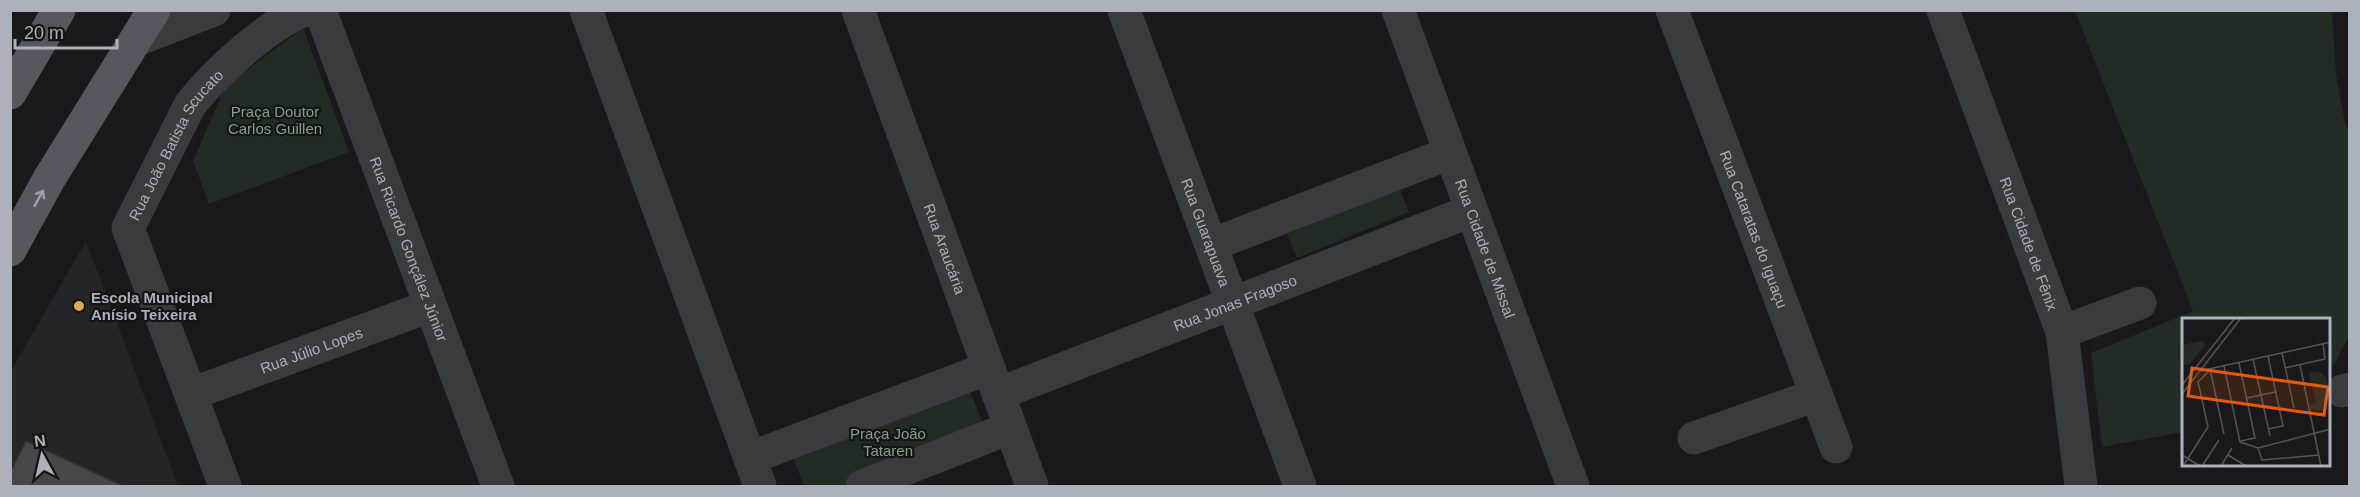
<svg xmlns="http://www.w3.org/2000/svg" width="2360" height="497" font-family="Arial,sans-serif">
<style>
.built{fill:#252528}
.green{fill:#232b24}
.building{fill:#46474b;stroke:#313234;stroke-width:1.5}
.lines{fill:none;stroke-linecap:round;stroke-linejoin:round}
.minor{stroke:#3a3b3f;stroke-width:33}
.major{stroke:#57585e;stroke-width:33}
.oneway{stroke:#9c9fa7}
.poi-dot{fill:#e1ab4b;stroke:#141416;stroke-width:2}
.labels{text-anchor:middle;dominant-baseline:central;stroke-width:4.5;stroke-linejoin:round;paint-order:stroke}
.park-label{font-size:15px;fill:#86a287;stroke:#141416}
.street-label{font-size:15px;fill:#adb1b9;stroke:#141416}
.poi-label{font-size:15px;font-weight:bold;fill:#adb1b9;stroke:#141416;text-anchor:start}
.inset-road{fill:none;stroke:#54565a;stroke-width:1.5}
.view{fill:#e8590c;fill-opacity:0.15;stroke:#e8590c;stroke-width:3}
.inset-edge{fill:none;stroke:#adb1b9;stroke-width:3}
</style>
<rect width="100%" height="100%" fill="#19191b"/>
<path class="built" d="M86,241L178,486H11V371Z"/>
<path class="green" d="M2075,11H2332L2336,73L2345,124L2349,131V336L2329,374L2328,320H2183V432L2102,447L2091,353L2193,311Z
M303,28L349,152L209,204L193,161L225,87Z
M1399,188L1409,212L1297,258L1287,234Z
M967,384L986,431L842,486H804L791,452Z"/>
<path class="building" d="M26,441L123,486H10V473Z"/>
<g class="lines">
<g class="minor">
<path id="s1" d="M320,10L498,486"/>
<path d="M586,10L760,486"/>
<path id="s2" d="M858,10L1032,486"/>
<path id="s3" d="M1124,10L1300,486"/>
<path id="s4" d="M1398,10L1573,486"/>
<path id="s5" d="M1672,10L1836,447"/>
<path id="s6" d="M1943,10L2062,332L2081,486"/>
<path d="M137,40L214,10"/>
<path d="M1211,245L1450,153"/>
<path d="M2062,332L2140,303"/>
<path d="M2342,391L2350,389"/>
<path id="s7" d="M191,394L430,306"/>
<path id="s8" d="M998,394L1471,211"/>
<path d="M1694,438L1816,395"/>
<path d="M750,458L989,368"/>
<path id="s9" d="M225,486L128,228L190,105C215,73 267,25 305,10"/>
<path d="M862,486L1010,428"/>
</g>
<path class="major" d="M10,93L59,10
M10,250L49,179L154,10"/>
</g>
<defs><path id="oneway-shaft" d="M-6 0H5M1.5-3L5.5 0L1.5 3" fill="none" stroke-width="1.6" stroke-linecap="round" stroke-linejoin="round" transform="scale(1.5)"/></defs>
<use class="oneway" href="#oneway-shaft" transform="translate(39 198) rotate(-61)"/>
<circle class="poi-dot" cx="79" cy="306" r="6"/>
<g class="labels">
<g class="park-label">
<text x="275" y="111">Praça Doutor<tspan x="275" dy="17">Carlos Guillen</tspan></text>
<text x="888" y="433">Praça João<tspan x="888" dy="17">Tataren</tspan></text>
</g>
<g class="street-label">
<text stroke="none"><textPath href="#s9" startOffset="372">Rua João Batista Scucato</textPath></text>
<text stroke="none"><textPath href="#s5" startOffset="234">Rua Cataratas do Iguaçu</textPath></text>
<text stroke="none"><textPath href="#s3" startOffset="237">Rua Guarapuava</textPath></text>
<text stroke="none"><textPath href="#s6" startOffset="249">Rua Cidade de Fênix</textPath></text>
<text stroke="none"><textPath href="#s1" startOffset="255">Rua Ricardo Gonçález Júnior</textPath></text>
<text stroke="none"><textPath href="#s2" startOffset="254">Rua Araucária</textPath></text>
<text stroke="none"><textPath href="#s4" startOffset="254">Rua Cidade de Missal</textPath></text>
<text stroke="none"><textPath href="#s8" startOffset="254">Rua Jonas Fragoso</textPath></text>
<text stroke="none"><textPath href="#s7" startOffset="128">Rua Júlio Lopes</textPath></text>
</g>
<g class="poi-label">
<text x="91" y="297">Escola Municipal<tspan x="91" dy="17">Anísio Teixeira</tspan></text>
</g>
</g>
<g transform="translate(2182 318)">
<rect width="148" height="148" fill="#19191b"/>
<path d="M18,23L24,26L7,47L0,46V27ZM137,53L145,61V85L140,92H128V87L134,85L127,55Z" fill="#232b24"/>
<path class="inset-road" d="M100,35L112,90M86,38L101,108L86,111M71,41L88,118M57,45L73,120L59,123M118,47L139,148M42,48L58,124M103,50L143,41L141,26M28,51L42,116M18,53L149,24M0,67L53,0M0,76L59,0M65,80L93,74M26,109L16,64L27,53M58,124L76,130L149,111M76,130L80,142L137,137M0,137L18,148M46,137L64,148M1,148L26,109M20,148L37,122M39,148L50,130"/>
<path class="view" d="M10,50L146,69L142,97L6,78Z"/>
<rect width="148" height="148" class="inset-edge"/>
</g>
<rect width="2360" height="497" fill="none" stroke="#adb1b9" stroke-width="24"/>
<g transform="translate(42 455) rotate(352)" stroke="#141416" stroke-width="4.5" paint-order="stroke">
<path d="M0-4.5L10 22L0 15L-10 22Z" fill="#adb1b9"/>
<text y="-9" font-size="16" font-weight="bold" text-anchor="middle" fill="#adb1b9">N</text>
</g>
<path d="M15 39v9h102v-9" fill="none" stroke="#adb1b9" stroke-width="3"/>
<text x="24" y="39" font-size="18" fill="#adb1b9" stroke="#141416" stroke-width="4.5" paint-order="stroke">20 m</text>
</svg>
